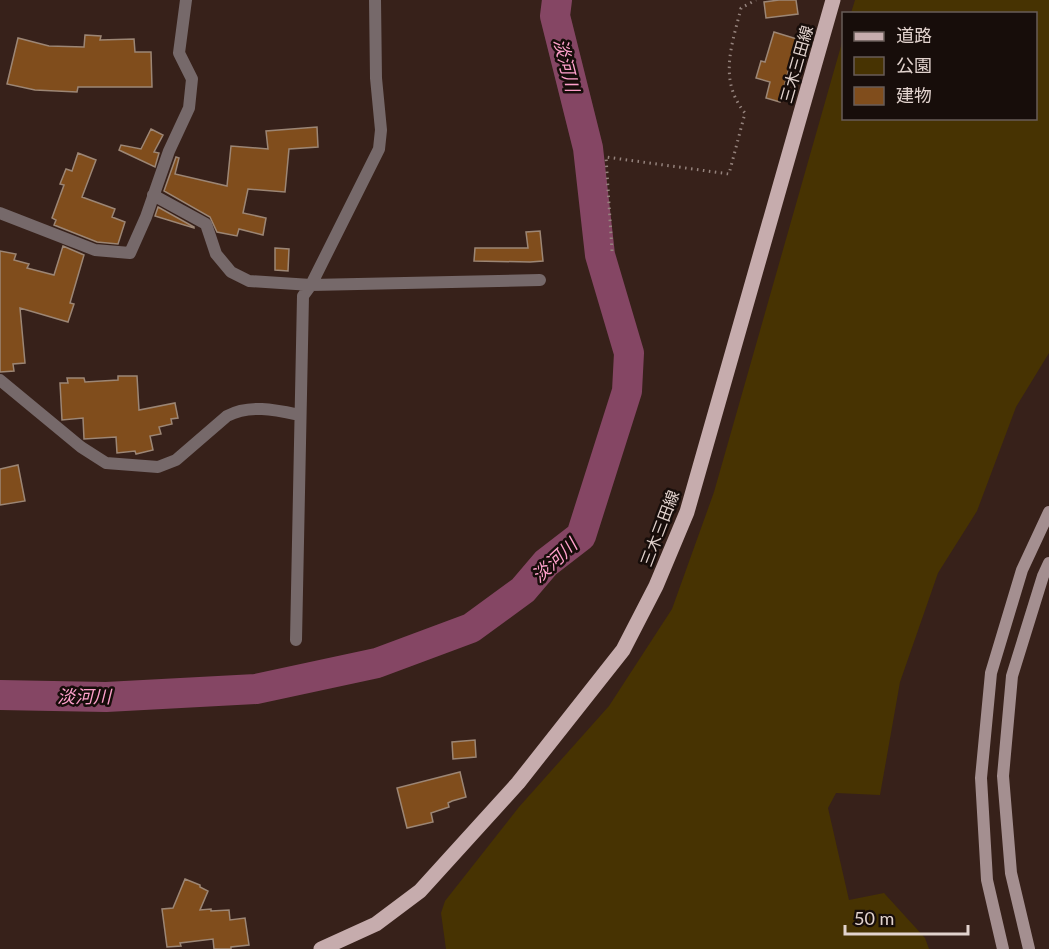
<svg xmlns="http://www.w3.org/2000/svg" width="1049" height="949" font-family="Lato,'Noto Sans JP',sans-serif">
<style>
.green{fill:#473302}
.lines{fill:none;stroke-linecap:round;stroke-linejoin:round}
.river{stroke:#854664;stroke-width:30}
.building{fill:#804d1c;stroke:#9c8675;stroke-width:1.5}
.path{stroke:#95837d;stroke-width:3;stroke-dasharray:1.5 4.5;stroke-linecap:butt}
.street{stroke:#76696a;stroke-width:12}
.secondary{stroke:#a48f90;stroke-width:12}
.primary{stroke:#c6acad;stroke-width:15}
.labels{text-anchor:middle;dominant-baseline:central;stroke-width:5;stroke-linejoin:round;paint-order:stroke}
.street-label{font-size:16px;fill:#e2d3ce;stroke:#170d0a}
.water-label{font-size:18px;font-style:italic;fill:#fea0cb;stroke:#170d0a}
</style>
<rect width="100%" height="100%" fill="#37211a"/>
<path class="green" d="M855,0H1049V353L1016,407L977,511L938,573L900,682L880,795L836,793L828,808L849,900L884,893L925,938L929,949H446L441,913L445,901L519,807L609,706L672,609L714,492L843,39L844,118H1036V14L851,13Z"/>
<g class="lines">
<path class="river" d="M0,695L106,697L256,689L377,663L471,628L523,590L546,563L581,536L627,391L629,353L600,255L588,148L555,16L557,0"/>
</g>
<path class="building" d="M779,0H796L798,14L766,18L764,2Z
M774,32L797,39L780,102L766,98L770,82L756,78L761,61L765,62Z
M85,35L101,36L100,40L134,39L135,52H151L152,87H78L77,92L35,90L7,84L18,38L49,46L84,47Z
M317,127L318,147L289,149L285,192L248,189L243,213L266,218L263,235L239,229L237,236L217,232L210,217L164,191L176,157L179,158L175,174L227,186L231,146L268,149L266,131Z
M151,129L163,135L154,152L159,153L155,167L119,150L121,145L141,149Z
M78,153L96,160L82,197L115,209L112,217L125,222L118,244L97,242L54,225L56,220L52,218L64,185L60,184L66,169L72,171Z
M158,207L194,227V228L155,216Z
M540,231L543,261L530,262L474,261L475,248H528L526,232Z
M63,246L84,255L70,303L74,304L68,322L20,308L25,363L13,364L14,371L0,372V251L16,254L14,260L29,264L27,268L54,275Z
M275,248L289,249L288,271L275,270Z
M118,376H137L139,410L175,403L178,418L171,419L172,424L159,427L161,434L150,436L153,450L136,454L135,451L117,453L116,437L84,439L83,418L62,420L60,383H68L67,378H84L85,382L118,380Z
M18,465L25,501L0,505V469Z
M475,740L476,757L453,759L452,742Z
M460,772L466,797L452,801L448,803L449,807L431,813L433,822L407,828L397,788Z
M185,879L200,885V887L208,891L200,910L211,909V911L229,910L230,920L245,918L249,945L231,947V949H214L213,939L180,943L181,946L167,947L162,909L173,908Z"/>
<g class="lines">
<path class="path" d="M612,251L606,157L729,174L745,113C718,80 732,45 741,8L756,0"/>
<path class="street" d="M153,195L206,224L216,254L231,272L249,281L311,285L540,280
M0,213L95,250L130,253L146,217L169,151L189,108L192,79L179,53L186,0
M0,380L81,447L106,463L158,467L176,460L227,416C250,404 276,410 300,415
M296,640L303,296L311,285L379,149L381,130L376,78L375,0"/>
<path class="secondary" d="M1003,949L987,880L981,778L991,673L1022,570L1049,512
M1029,949L1011,873L1003,776L1012,676L1043,576L1049,563"/>
<path class="primary" d="M321,949L376,924L420,891L518,783L623,650L656,586L687,512L833,0"/>
</g>
<g class="labels">
<g class="street-label">
<text transform="translate(796 64) rotate(-74)">三木三田線</text>
<text transform="translate(659 528) rotate(-69)">三木三田線</text>
</g>
<g class="water-label">
<text transform="translate(567 65) rotate(76)">淡河川</text>
<text transform="translate(554 560) rotate(-43)">淡河川</text>
<text x="84" y="696">淡河川</text>
</g>
</g>
<rect x="842" y="12" width="195" height="108" fill="#170d0a" stroke="#685c58" stroke-width="1.5"/>
<rect x="854" y="32" width="30" height="9" fill="#c6acad" stroke="#685c58" stroke-width="1.5"/>
<text x="896" y="42" font-size="18" fill="#e2d3ce">道路</text>
<rect x="854" y="57" width="30" height="18" fill="#473302" stroke="#685c58" stroke-width="1.5"/>
<text x="896" y="72" font-size="18" fill="#e2d3ce">公園</text>
<rect x="854" y="87" width="30" height="18" fill="#804d1c" stroke="#685c58" stroke-width="1.5"/>
<text x="896" y="102" font-size="18" fill="#e2d3ce">建物</text>
<path d="M845 925v9h123v-9" fill="none" stroke="#e2d3ce" stroke-width="3"/>
<text x="854" y="925" font-size="18" fill="#e2d3ce" stroke="#170d0a" stroke-width="4.5" paint-order="stroke">50 m</text>
</svg>
